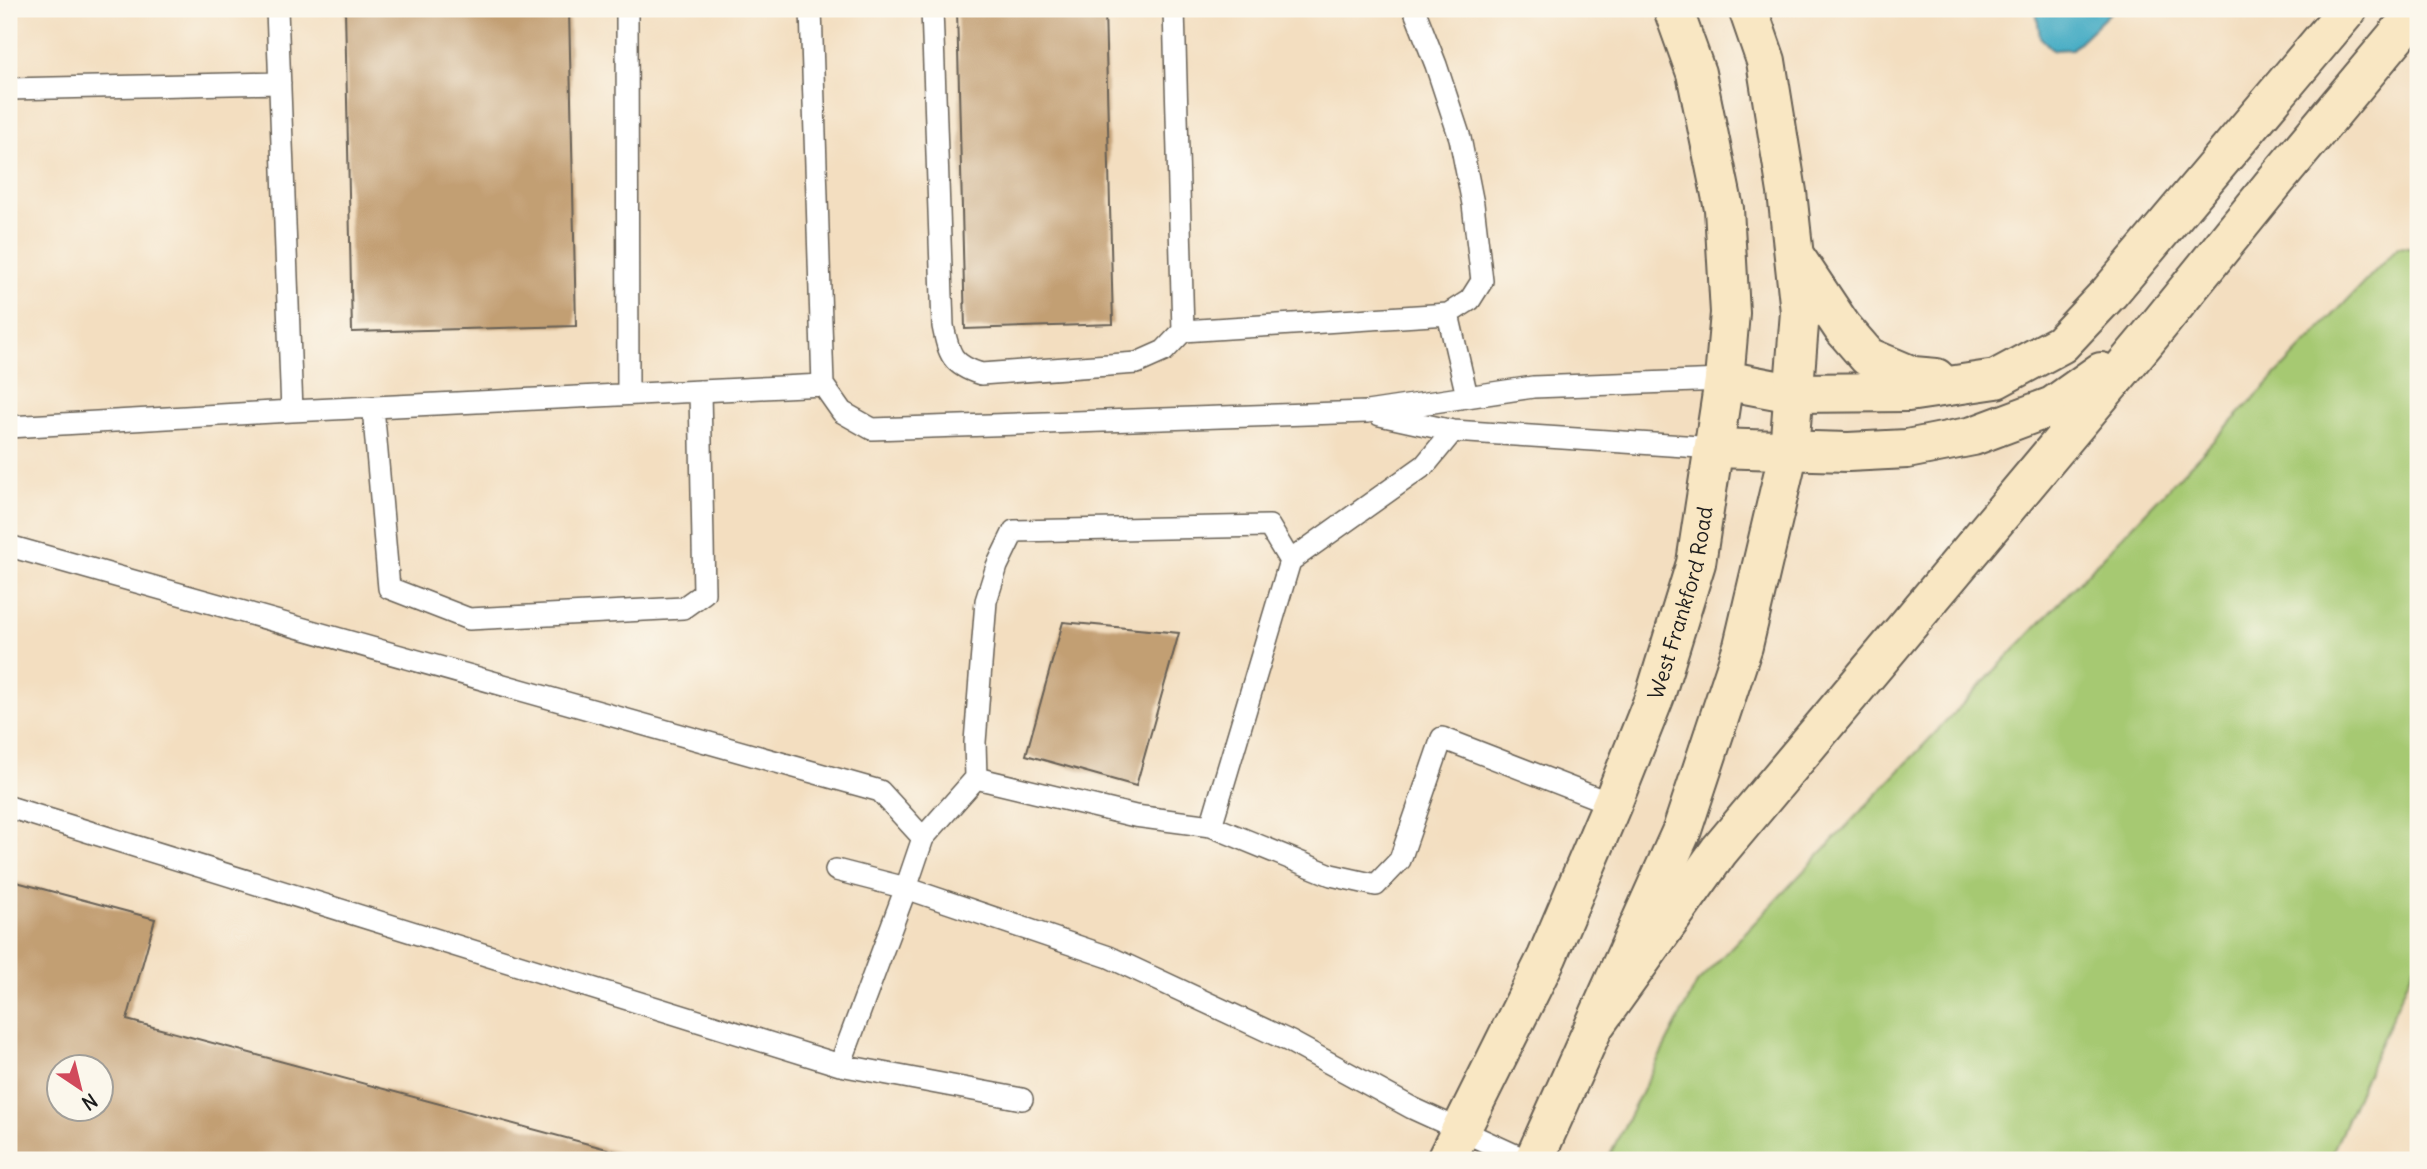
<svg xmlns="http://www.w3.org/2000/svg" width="2427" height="1169" font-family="Delius,sans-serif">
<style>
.green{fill:#a6c972;stroke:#617247;stroke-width:2}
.water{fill:#45acc4;stroke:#306470;stroke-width:2}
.building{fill:#c29f73;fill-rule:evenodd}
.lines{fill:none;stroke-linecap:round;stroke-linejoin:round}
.lane-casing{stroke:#676055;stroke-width:24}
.secondary-casing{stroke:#676055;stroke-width:42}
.lane{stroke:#fff;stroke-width:21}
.secondary{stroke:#f9e7c3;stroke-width:38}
.labels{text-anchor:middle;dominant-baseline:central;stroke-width:5;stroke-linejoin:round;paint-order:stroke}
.street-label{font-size:21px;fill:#1c1c1c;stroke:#fbf7ec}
</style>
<rect width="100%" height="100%" fill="#fbf7ec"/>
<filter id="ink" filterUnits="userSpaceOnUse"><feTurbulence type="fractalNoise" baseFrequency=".0143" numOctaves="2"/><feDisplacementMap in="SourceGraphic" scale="14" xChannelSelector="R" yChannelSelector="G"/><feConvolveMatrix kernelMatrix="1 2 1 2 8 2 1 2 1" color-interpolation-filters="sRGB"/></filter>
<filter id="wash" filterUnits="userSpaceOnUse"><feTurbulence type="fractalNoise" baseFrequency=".00686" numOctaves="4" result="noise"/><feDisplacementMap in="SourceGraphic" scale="28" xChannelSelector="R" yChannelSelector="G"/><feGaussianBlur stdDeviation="1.57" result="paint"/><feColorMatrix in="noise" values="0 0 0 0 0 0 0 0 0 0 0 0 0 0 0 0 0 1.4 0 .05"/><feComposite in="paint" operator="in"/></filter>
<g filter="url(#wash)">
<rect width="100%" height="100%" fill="#f3dec0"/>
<path class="green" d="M2398,247L2418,249V958L2329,1160H1607L1697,983Z"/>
<path class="water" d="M2036,9H2117L2113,10L2072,49L2053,50L2040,37Z"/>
<g id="blocks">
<path class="building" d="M345,9H569L576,326L352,332Z
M957,9H1105L1113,324L965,329Z
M1063,622L1179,633L1136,786L1026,755Z
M9,880L155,919L127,1020L648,1160H9ZM60,1068H102V1110H60Z"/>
</g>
</g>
<g filter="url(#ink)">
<use href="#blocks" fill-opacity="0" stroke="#676055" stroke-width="2"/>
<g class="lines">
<g class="lane-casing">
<path id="lane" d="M627,9L628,394
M811,9L823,385L842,412L872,429L1367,412L1533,387L1724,380
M932,9L943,326C949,355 952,365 981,374L1137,363L1164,351L1183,331L1448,314
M1174,9L1183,331
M1414,9L1436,65L1460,138L1473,204L1482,281L1470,300L1448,314L1467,396
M9,89L280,83
M373,407L389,588L469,619L683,608L704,593L700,391
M292,411L823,385
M1380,415L1453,431L1715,448
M9,427L292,411L277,9
M9,546L880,791L923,838L906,888L1109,957L1289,1041L1412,1108L1526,1160
M1290,561L1425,465L1453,431
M9,807L840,1065L1022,1099
M1211,826L1135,816L976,778L975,742L986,601L997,566L1014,531L1269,526L1290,561L1211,826L1331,875L1376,885L1400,860L1442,738L1612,804
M923,838L976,778
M836,870L906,888L840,1065"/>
</g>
<g class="secondary-casing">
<g id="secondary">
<path d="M1798,261L1842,327L1868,357L1913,376L1936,378"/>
<path d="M1724,380L1792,393L1908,392L1996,379L2061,344L2110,292L2348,9"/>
<path d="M1715,448L1848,452L1907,449L1973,436L2053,406L2101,372"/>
<path d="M1597,1022L1719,851L2145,342L2277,179L2418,10"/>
<path id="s1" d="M1446,1160L1547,957L1612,804L1655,696L1696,563L1724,380L1730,313L1724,209L1696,73L1673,9"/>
<path d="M1534,1160L1682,830L1743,646L1789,450L1800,312L1787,192L1766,61L1748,9"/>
</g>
</g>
<use href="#lane" class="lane"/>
<use href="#secondary" class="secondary"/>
</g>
</g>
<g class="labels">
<g class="street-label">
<text stroke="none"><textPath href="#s1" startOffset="606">West Frankford Road</textPath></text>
</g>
</g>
<rect width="2427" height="1169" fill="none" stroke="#fbf7ec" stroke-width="35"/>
<g transform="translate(80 1088) rotate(145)"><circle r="33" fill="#fbf7ec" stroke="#a29f99" stroke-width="2"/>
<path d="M0-5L12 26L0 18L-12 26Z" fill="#d1495b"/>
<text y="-10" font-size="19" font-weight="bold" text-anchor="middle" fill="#1c1c1c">N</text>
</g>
</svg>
